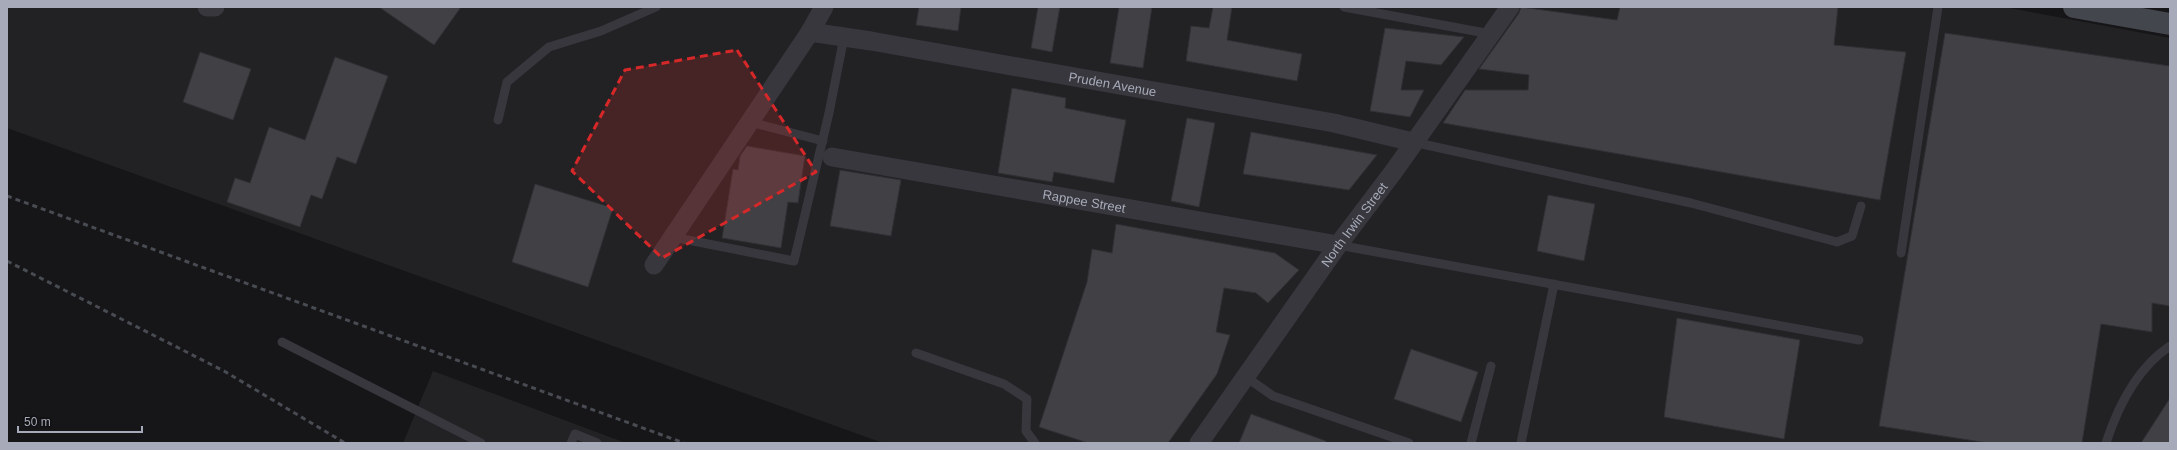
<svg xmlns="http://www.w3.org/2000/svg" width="2177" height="450" font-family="Arial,sans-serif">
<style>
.built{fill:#222225}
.building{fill:#404045;stroke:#303034}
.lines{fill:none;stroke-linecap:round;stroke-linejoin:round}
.lane{stroke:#37373d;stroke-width:9}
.street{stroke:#37373d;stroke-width:19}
.secondary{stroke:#44464e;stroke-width:22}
.rail{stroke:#494b53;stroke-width:3;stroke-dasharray:5 4;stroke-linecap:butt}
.marked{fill:#d62828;fill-opacity:0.2;stroke:#d62828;stroke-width:3;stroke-dasharray:8 5;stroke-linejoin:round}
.labels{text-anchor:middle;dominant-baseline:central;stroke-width:4;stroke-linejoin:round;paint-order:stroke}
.street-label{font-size:13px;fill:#a7abb9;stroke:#111113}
</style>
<rect width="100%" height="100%" fill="#161618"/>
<path class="built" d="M7,7H2004L2170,38V443H883L7,128Z
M433,371L626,443H403Z"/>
<path class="building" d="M379,7H461L434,45Z
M919,7H961L958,31L916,25Z
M1038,7H1060L1052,52L1031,48Z
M1119,7H1152L1143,68L1110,63Z
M1213,7H1232L1227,40L1302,54L1297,81L1186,61L1191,26L1209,28Z
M1521,7L1617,20L1620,7H1838L1834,45L1906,52L1880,200L1443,123L1465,90H1528L1529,75L1479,69L1519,13Z
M1385,28L1464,37L1441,65L1406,61L1401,90H1424L1410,117L1370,111Z
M1945,33L2170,66V306L2152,303V332L2101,324L2082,443H1988L1879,426Z
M200,52L251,69L233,120L183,102Z
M335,57L388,76L356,164L337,157L322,199L311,195L300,227L227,202L235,178L250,183L269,127L305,140Z
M1012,88L1066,98L1065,108L1126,120L1114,183L1054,172L1052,182L998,173Z
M1187,118L1215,123L1199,207L1171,201Z
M1251,132L1377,155L1349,190L1243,174Z
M747,146L805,156L798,203L788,202L781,248L722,238L733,169L738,170L740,156Z
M840,170L901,180L891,236L830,226Z
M535,184L613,208L588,287L512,262Z
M1548,195L1595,204L1584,261L1537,251Z
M1116,224L1275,253L1299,270L1268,303L1256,293L1224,288L1216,332L1230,335L1217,374L1168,443H1088L1039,427L1087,282L1092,249L1112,253Z
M1677,318L1800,340L1784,439L1664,417Z
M1411,349L1478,372L1461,422L1394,399Z
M2170,398V443H2141Z
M1251,414L1326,441V443H1239Z"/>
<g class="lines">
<path class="lane" d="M1344,7L1491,34
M498,120L507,82L549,47L601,31L656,7
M750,122L823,141
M1413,142L1691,203L1837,242L1852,236L1861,206
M673,237L794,261L829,113L844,37
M1338,245L1859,340
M1901,253L1938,7
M282,342L481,443
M916,353L1004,384L1027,399L1026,431L1035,443
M1246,377L1273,396L1409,443
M571,443L575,434L597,443
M1471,443L1491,366
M1521,443L1554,284
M2106,443C2118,406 2137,368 2170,346"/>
<g class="street">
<path d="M207,7H215"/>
<path id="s1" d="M810,32L871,41L1334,123L1413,142"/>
<path id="s2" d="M832,157L1338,245"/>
<path d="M654,265L810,32L824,7"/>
<path id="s3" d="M1199,443L1338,245L1394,171L1510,7"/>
</g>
<path class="secondary" d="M2074,7L2170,24"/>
<path class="rail" d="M7,196L684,443
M7,261L224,371L345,443"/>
</g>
<path class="marked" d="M737,50L816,172L662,258L572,171L625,70Z"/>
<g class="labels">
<g class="street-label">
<text stroke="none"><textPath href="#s1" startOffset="307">Pruden Avenue</textPath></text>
<text stroke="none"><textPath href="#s2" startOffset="256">Rappee Street</textPath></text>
<text stroke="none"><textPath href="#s3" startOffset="268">North Irwin Street</textPath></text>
</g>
</g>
<rect width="2177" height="450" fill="none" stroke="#a7abb9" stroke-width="16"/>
<path d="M18 426v6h124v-6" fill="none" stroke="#a7abb9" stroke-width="2"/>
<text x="24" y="426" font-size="12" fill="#a7abb9" stroke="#111113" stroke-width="3" paint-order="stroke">50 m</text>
</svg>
